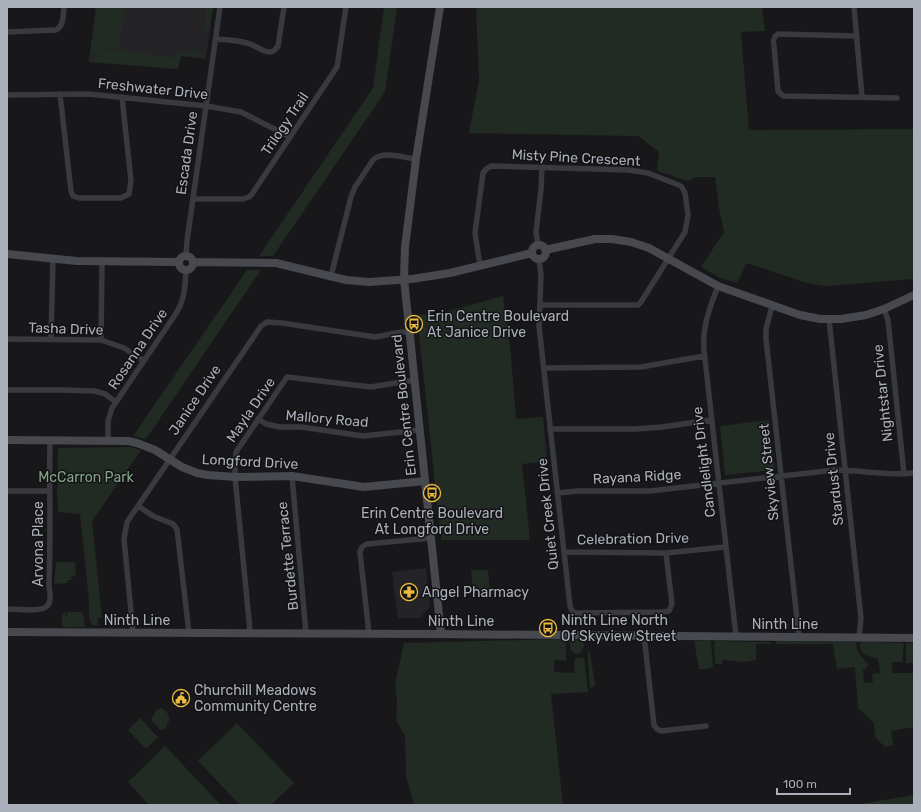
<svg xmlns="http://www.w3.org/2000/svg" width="921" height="812" font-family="Rubik,sans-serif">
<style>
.built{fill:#242427}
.green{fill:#222a24}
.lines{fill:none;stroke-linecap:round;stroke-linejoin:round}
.street{stroke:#393a3f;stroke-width:5.5}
.secondary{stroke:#47494f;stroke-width:8}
.labels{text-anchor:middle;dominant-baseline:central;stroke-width:3;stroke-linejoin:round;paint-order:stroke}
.street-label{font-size:14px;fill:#abafb9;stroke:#131315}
.poi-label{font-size:14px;fill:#abafb9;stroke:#131315;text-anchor:start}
.park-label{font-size:14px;fill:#83a486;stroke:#131315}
</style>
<rect width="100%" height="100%" fill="#18181a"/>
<path class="built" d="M96,7H213L206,59L181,56L178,69L89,62Z
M426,568L430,607L420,618H398L392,572Z"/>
<path class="green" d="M96,7H125L119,49C105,48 95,47 89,62Z
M207,7H213L209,33H205L204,31Z
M384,7H397L385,92L273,256H259L373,88Z
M476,7H762L765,31L741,32L749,130L914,129V279L826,286L807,283L747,263L737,283L719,277L701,267L724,232L719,208L715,177H696L688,181L657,171L659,152L638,136L469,133L479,80Z
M102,50H123L174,58L175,53L189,55L192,51L194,50L206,58L181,56L178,69L91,62L97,53Z
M247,270H261L146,439L133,436Z
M503,296L511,357L516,419L543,417L547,461L522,464L530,540H441L417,315L441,313Z
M769,420L775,470L725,475L720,426Z
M130,447L141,450L92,521L102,618H97L98,625H92L89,618V600L80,514L58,512L57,491L58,448Z
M56,562H75L76,576L71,577L72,580H67L68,583L54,584Z
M471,570H488L490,591L473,590Z
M65,612L66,617H67V612H81L84,617L85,627H62V616Z
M564,639L566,641V661L554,660V672L574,673L575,658L584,657L588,692L551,694L563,805H414L406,776L405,736L396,720L397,702L395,684L404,643Z
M570,640L583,641L584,647L581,653C572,657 569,648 570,640Z
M694,641H710L711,643L713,667L707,669H699Z
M715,641L769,642L771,644H756V660L743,662L722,660V664H715L714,645Z
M777,641L856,642C857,654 862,657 869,665L866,667V669H863L864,683L873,682L872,674L880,673L878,659C869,656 858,655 860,642L902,643L904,645L902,662H892V673H914V727L891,731L893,745L885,747L875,737L874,723L858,708L855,667L837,669L833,644H776Z
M906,643H914V663H906Z
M587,649L589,653H590L595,685L592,688L590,686Z
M162,708L169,715V721L165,729L160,730L151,720L157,709Z
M140,718L158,737L146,749L128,730Z
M237,723L294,783L271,805H240L198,761Z
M165,746L221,805H149L128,782Z
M914,795V805H852H853Z"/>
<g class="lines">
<path class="street" d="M854,7L862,97
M7,32L56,30C64,25 63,16 64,7
M856,36L778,34C773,37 773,41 774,46L778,91L783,96L897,98
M216,39C227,40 239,40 250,44C257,46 263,53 271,52C274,51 276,49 278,46L284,7
M60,94L71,191L73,196L79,198H121L129,194L131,181L122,97
M7,95L89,94L206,106L241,112L290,137
M193,199H243L249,197L252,194L337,67L346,7
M538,245L536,232L541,190L542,167
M186,255L187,241L220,7
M539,259L541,275L539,326L570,606L572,611L577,613L662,612L669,611L672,604L666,553
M480,265L475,233L483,173L486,169L491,166L629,170L648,173L681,186L685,193L688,215L685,232L641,302L638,305H540
M331,276L351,197L355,187L373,160C383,150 404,158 416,159
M718,286C710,307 702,327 704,350L736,636
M772,306L766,329V339L799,637
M884,309L888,320L904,474
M829,319L861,618L859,637
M7,339L101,340L124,348L144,361
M51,339L53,259
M101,340L102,262
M544,368L641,367L704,356
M7,390H65L95,391L105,394L116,402
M258,419L266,424L280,427H301L363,436L420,430
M550,429H636L662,427L711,420
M108,440V421L112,408L175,315C185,300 185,287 186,270
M292,476L306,633
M7,491H49
M557,493L578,491H650L835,470C861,470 887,476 914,473
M138,506L153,516L173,524L177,529L189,633
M564,552L666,553L725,547
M7,609C16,609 40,612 46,607C54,601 48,589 49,581C51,534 49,487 50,440
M133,632L124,539L127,522L261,326L267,322L282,323L375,337L402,332H410
M250,633L249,620L235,477V464L236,452L287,377L371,387L407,381H415
M369,634L360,552L362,547L367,544L431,538
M644,636L654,725L657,729L661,731L706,726"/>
<path class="secondary" d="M440,7L416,159L405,247L404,279L441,634
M532 252a7 7 0 1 1 14 0a7 7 0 1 1-14 0Z
M545,250L595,239H612L631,242L649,248L718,286L800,315L820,319H841L866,315L884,309L914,295
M7,254L77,261L179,262
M179 263a7 7 0 1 1 14 0a7 7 0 1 1-14 0Z
M193,262L276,263L346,280L369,282L412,279L450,273L532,253
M7,440L128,441L137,443L155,450L182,467L197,473L208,475L235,477L292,476L364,487L425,481
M7,632L434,634L914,638"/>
</g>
<defs>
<g id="bus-ring" transform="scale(0.9)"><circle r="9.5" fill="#131315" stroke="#ecba3e" stroke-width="1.5"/><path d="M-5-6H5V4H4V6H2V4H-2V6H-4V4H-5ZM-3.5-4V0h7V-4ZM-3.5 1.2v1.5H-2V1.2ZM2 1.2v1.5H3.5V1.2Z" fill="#ecba3e"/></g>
<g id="pharmacy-ring" transform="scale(0.9)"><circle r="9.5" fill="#131315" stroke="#ecba3e" stroke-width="1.5"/><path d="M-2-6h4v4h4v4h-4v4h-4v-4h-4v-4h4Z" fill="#ecba3e"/></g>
<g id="civic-ring" transform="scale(0.9)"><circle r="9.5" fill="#131315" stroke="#ecba3e" stroke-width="1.5"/><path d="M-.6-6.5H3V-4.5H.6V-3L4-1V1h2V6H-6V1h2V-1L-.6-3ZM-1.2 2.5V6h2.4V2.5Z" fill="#ecba3e"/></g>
</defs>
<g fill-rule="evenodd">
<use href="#bus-ring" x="414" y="324"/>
<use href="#bus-ring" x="432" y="493"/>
<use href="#pharmacy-ring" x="409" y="592"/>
<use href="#bus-ring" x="548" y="628"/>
<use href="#civic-ring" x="181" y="698"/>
</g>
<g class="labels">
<g class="street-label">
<text transform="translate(153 89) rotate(6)">Freshwater Drive</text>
<text transform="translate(285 124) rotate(-56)">Trilogy Trail</text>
<text transform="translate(187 153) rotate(-82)">Escada Drive</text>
<text transform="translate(576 158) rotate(3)">Misty Pine Crescent</text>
<text transform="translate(66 329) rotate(2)">Tasha Drive</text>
<text transform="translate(138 349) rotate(-56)">Rosanna Drive</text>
<text transform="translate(883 393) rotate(-96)">Nightstar Drive</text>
<text transform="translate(195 400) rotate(-56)">Janice Drive</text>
<text transform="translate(404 405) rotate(-96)">Erin Centre Boulevard</text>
<text transform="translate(251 410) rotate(-56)">Mayla Drive</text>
<text transform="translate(327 419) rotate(5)">Mallory Road</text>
<text transform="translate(250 462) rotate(3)">Longford Drive</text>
<text transform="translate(704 462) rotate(-97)">Candlelight Drive</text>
<text transform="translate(769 472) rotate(-96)">Skyview Street</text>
<text transform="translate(637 477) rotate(-3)">Rayana Ridge</text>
<text transform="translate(834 479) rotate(-96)">Stardust Drive</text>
<text transform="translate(548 514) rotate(-96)">Quiet Creek Drive</text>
<text transform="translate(633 539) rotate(-1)">Celebration Drive</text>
<text transform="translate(38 544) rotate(-90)">Arvona Place</text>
<text transform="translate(288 556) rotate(-96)">Burdette Terrace</text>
<text x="137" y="620">Ninth Line</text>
<text x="461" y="621">Ninth Line</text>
<text x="785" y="624">Ninth Line</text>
</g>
<g class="poi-label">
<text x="427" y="316">Erin Centre Boulevard<tspan x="427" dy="16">At Janice Drive</tspan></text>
<text x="432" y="513" text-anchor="middle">Erin Centre Boulevard<tspan x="432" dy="16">At Longford Drive</tspan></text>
<text x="422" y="592">Angel Pharmacy</text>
<text x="561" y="620">Ninth Line North<tspan x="561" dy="16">Of Skyview Street</tspan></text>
<text x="194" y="690">Churchill Meadows<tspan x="194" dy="16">Community Centre</tspan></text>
</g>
<g class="park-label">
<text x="86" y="477">McCarron Park</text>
</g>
</g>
<rect width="921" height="812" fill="none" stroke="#abafb9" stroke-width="16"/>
<path d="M777 788v6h73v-6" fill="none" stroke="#abafb9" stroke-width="2"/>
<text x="783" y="788" font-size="12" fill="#abafb9" stroke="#131315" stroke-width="3" paint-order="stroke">100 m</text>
</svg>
